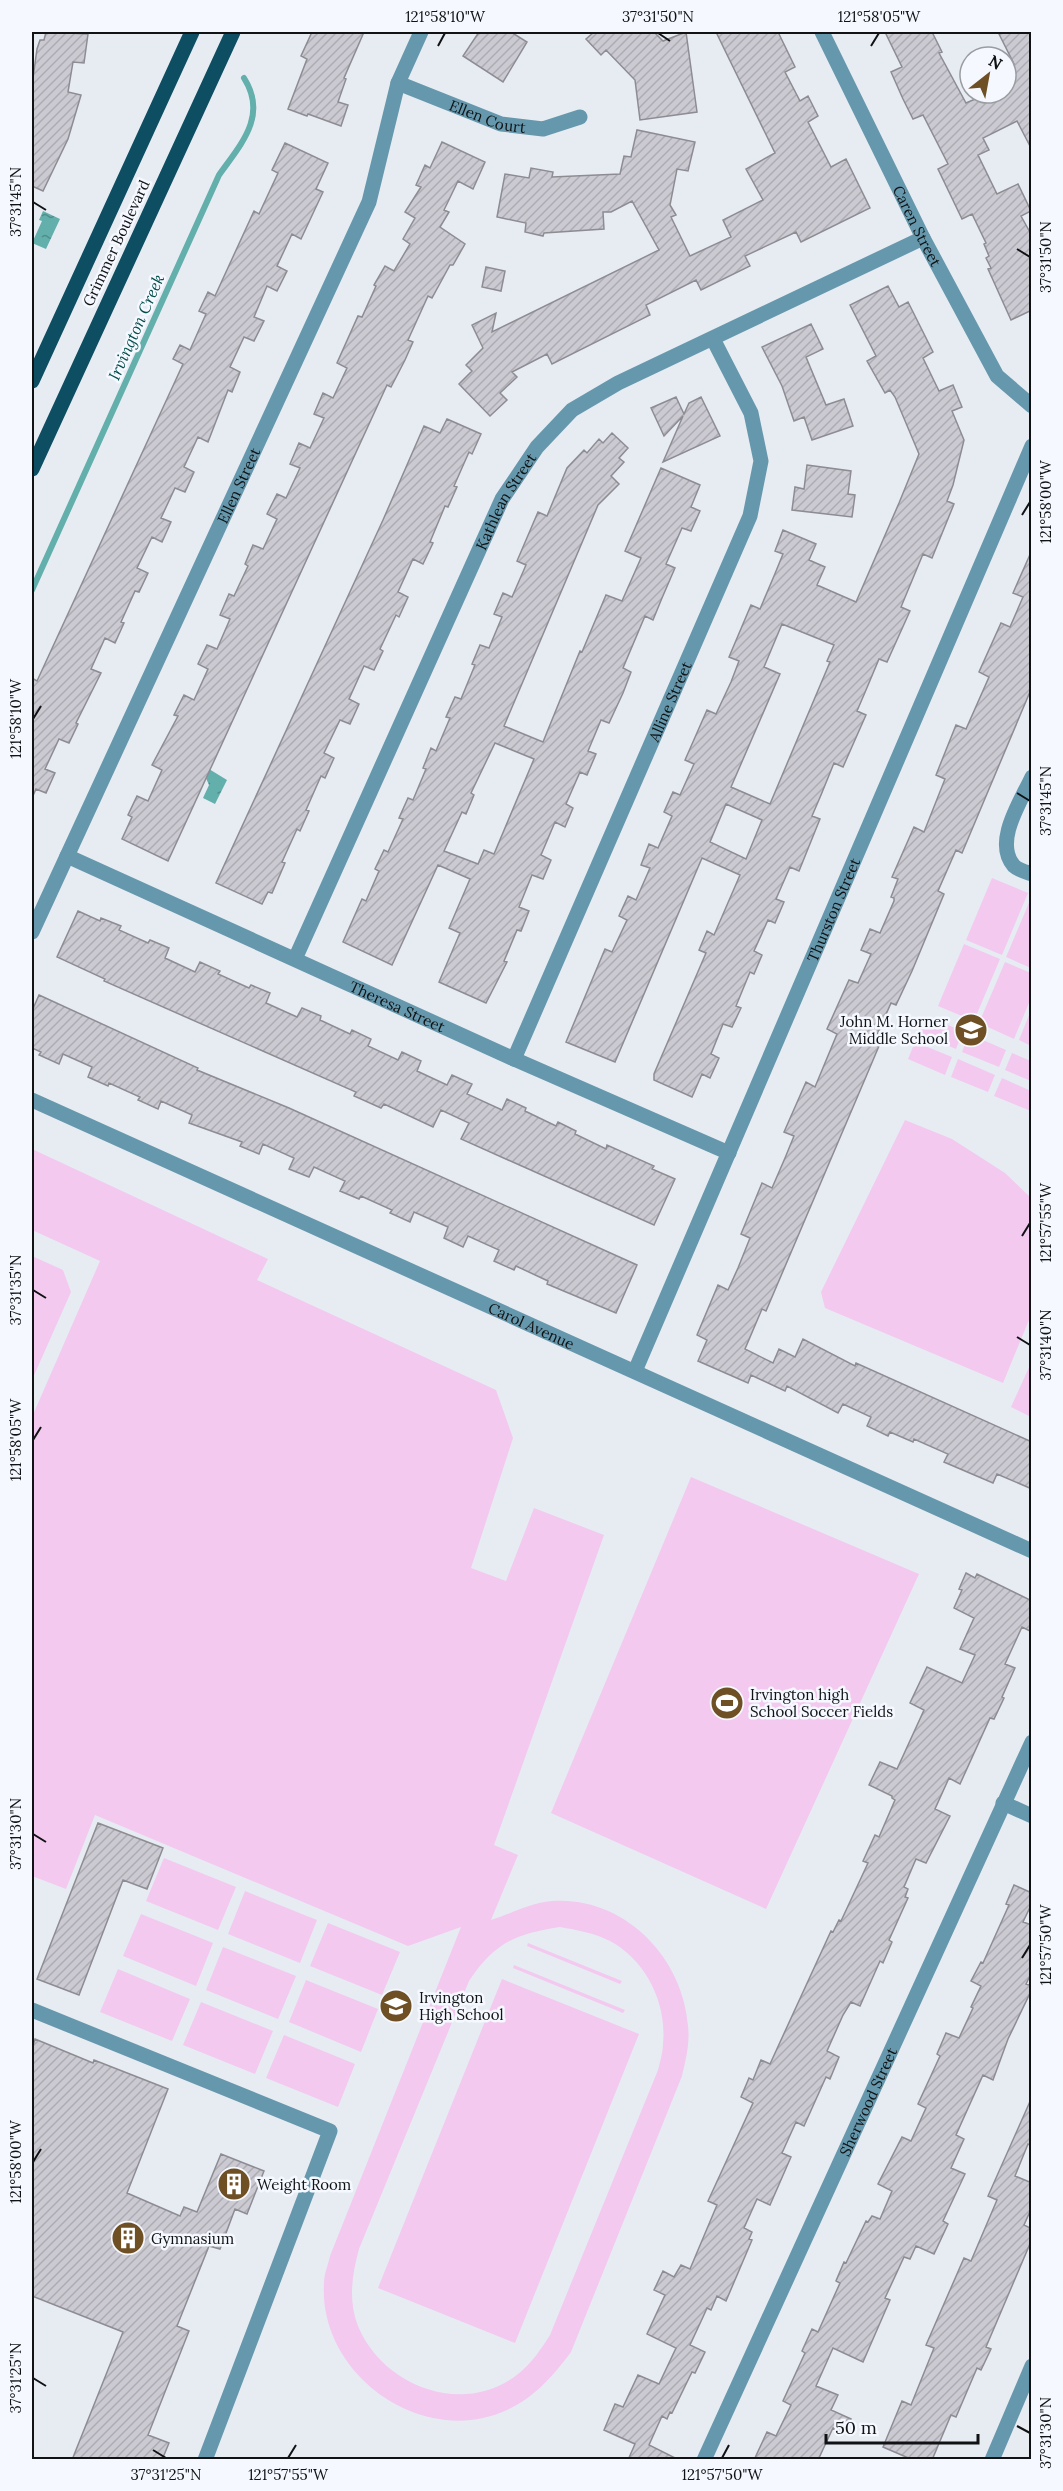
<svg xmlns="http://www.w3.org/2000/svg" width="1063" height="2491" font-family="Lora,serif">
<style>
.grass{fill:#f3c9ef;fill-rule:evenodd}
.water{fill:url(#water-ripples)}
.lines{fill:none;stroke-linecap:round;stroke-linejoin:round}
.stream{stroke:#62afab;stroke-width:6}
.building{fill:url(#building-hatch);stroke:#8d8c93;stroke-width:1.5;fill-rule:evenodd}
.minor{stroke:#6698ad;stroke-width:15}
.major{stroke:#0e4e63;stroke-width:15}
.ticks{fill:none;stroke:#101214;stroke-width:2}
.labels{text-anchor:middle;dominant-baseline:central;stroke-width:5;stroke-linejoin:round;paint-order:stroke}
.street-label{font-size:15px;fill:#101214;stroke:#f5f9ff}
.poi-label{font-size:15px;fill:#101214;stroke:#f5f9ff;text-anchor:start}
.water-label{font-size:16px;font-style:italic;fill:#034d4b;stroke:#f5f9ff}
.neatline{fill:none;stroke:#101214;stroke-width:2}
.ticks-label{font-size:15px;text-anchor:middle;fill:#101214}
</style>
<defs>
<pattern id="water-ripples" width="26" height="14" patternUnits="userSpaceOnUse" patternTransform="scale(1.5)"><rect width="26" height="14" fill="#62afab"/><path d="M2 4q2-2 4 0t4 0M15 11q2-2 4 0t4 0" fill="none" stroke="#4f8d8a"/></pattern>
<pattern id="building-hatch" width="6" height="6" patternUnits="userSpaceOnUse" patternTransform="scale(1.5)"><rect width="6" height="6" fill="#cbcad2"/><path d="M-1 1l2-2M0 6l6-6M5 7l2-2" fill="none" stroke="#adacb3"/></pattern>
</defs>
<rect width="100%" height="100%" fill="#e7ecf3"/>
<path class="grass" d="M992,878L1028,893L1002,955L966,940Z
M1031,898V968L1006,957Z
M964,944L1000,959L974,1021L938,1006Z
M1005,962L1031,973V998L1014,1039L979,1023Z
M1031,1010L1032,1046H1031L1019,1040Z
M925,1016L963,1031L956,1049L918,1033Z
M969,1034L1006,1050L999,1067L962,1052Z
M915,1042L952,1057L945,1075L908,1059Z
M1012,1053L1031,1061V1081L1005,1070Z
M958,1059L995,1075L988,1092L951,1077Z
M1002,1078L1031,1091V1111L994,1096Z
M905,1120L952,1139L1005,1173L1031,1198V1315L1003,1383L825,1308L821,1292Z
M32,1149L268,1259L257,1280L496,1390L513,1438L471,1568L506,1581L534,1508L604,1535L494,1845L518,1855L491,1920C511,1914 529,1903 552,1901C624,1896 683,1957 688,2026C690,2043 686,2059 682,2076L571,2352C553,2376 535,2397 507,2410C423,2449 318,2375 324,2283C324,2274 328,2265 330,2256L461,1927L408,1946L95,1815L66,1889L32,1876V1417L100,1261L32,1230ZM560,1927C577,1930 594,1933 610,1941C646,1960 667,2004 663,2043C663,2052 660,2062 658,2070L550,2335C541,2349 532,2363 518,2374C464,2417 383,2387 358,2326C348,2300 352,2275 359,2249L469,1981C495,1942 516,1934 560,1927Z
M32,1256L63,1270L71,1292L32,1380Z
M1031,1363L1032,1417H1031L1011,1407Z
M691,1477L919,1574L766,1909L551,1813Z
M164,1858L236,1887L218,1930L146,1901Z
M245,1891L317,1920L300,1963L228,1934Z
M141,1914L213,1943L196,1986L123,1956Z
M328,1923L400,1952L382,1995L310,1966Z
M528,1943L622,1981L620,1984L527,1946Z
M223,1947L296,1976L278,2019L206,1990Z
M514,1965L625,2010L623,2013L513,1968Z
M118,1969L190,1999L172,2041L100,2012Z
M502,1979L639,2034L515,2343L378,2288Z
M306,1980L378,2009L361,2052L289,2022Z
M201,2002L273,2031L255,2074L183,2045Z
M284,2035L355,2064L338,2107L266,2078Z"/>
<path class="water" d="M43,211L60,219L46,249L32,243L42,221L39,220Z
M209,769L227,780L215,804L203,798L209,785L205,776Z"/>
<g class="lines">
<path class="stream" d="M32,590L219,175C241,144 268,116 244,78"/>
</g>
<path class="building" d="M46,32L88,34L84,63L73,62L68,92L81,95L68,139L43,191L32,186V85L37,49L40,40H44Z
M312,32H364L344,78L346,79L338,102L348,105L341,126L308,114L307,116L288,109L307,59L301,56Z
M479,32H511L527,42L503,82L463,56Z
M594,32H654L663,41L686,32L697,112L640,120L635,80L606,50L601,55L586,39Z
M716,32H778L795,67L785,72L800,101L808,96L818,116L808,122L831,167L846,159L870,208L801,242L796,232L745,256L750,266L701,290L696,280L646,305L650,315L552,364L547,354L512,372L517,377L500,393L507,400L490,416L459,384L472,371L466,365L483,348L472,325L496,313L492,332L659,250L632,201L611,212H603L604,229L544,233L543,236L525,232L526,223L497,217L505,174L529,178L531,168L553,172L552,177L620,174L624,156L631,157L637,130L695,142L688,171L677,169L670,205L676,215L671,217L690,256L731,237L723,220L763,200L746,169L775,153Z
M885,32H932L942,52L939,53L966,103L989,93H1006V68L1014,64L998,32H1032V150L1017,121L983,138L989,150L978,155L997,194L1018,184L1031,211L1021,216L1032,236V310L1011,320L988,269L991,268L986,258L989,256L984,244L986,243L972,214L962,219L938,169L948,164L923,115L913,119L903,99L891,72L902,67Z
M442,142L485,162L473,189L458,181L444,210L449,212L440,227L465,244L453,265H450L432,298L428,296L408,340L413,342L405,360L391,387L387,385L168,861L122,839L132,817L128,815L137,796L148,801L162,770L152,765L178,716L174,715L184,695L194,700L208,669L198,664L207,645L217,649L230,619L220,615L229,594L234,596L248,566L245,564L253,545L263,549L277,519L267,514L277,494L286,498L300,468L290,464L299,443L310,448L324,418L314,414L323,393L333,398L347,368L337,363L358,316L362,317L376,286L374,285L385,266L394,271L410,244L403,239L415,218L405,212L421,187L416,185L425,165L430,168Z
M285,143L328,163L316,189L323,192L301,239L292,234L277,266L287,271L277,291L267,286L254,317L264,321L254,341L244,337L230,367L240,372L232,392L228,390L208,442L198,437L184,467L194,472L185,492L175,488L161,518L171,522L162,542L152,537L137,568L148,573L139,592L135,591L121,622L124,623L115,643L105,638L91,669L101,673L76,723L78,724L69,743L59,739L45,769L55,773L46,793L36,789L32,798V678L37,681L43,668L172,388L183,364L173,359L180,345L190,350L206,314L199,311L208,292L215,296L254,211L259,214L278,173L272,170Z
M486,267L505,271L501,291L482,287Z
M888,286L899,307L908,302L933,352L923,358L939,391L953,385L962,407L952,411L964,440L953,485L947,501L954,504L932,558L923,554L901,607L910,611L887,662L879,659L866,690L857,711L866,715L843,767L834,763L821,795L812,816L820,819L799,871L790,867L776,899L784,902L775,923L768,920L754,951L762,955L754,974L750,972L736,1006L741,1008L732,1027L723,1024L711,1054L719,1058L710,1078L702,1074L692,1097L654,1080V1074L706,953L699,950L707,931L714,935L740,875L702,858L615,1062L566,1042L605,949L612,952L627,920L619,916L628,896L636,900L650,868L641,865L649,844L658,848L672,816L664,812L673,792L680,795L694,764L685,760L707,710L716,714L731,682L739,661L729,657L751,605L760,609L774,576L783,554L775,551L783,530L816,544L809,560L825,567L817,585L856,602L899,503L919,454L895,397L890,390L885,393L867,361L876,356L850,305ZM782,624L834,645L827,661L830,662L770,804L731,787L780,674L764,667ZM726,804L762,820L746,859L710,842Z
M811,324L823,349L806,357L826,405L844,399L853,426L812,440L804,417L794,421L782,386L762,347Z
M676,397L684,414L689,403L701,397L720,436L663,462L683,416L664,436L651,408Z
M447,419L481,434L472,454L469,452L454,486L457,487L448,507L445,506L430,542L433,543L423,564L413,559L398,592L408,597L399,617L396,615L380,649L383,651L374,670L364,666L349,699L359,704L350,724L340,720L324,753L334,758L325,778L321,776L306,810L309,811L300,831L297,829L282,862L285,863L272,893L268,892L262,904L216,883L383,520L424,426L440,433Z
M612,433L628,448L619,458L624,462L611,476L619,484L598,505L504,726L543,742L580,651L582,652L606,595L622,601L641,558L625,551L661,468L700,485L691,507L700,511L691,531L682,528L666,564L675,568L662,598L653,620L645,616L623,668L631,672L623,693L609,723L601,720L588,751L596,754L587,775L580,772L566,804L573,808L565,827L555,822L541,855L551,860L543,879L532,875L519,907L529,911L521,931L517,930L504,961L507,962L486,1003L439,982L460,933L449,928L470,879L438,865L392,965L343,942L362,899L366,901L379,871L375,869L384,850L388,852L403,819L399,818L408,798L413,800L426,769L423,768L431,748L436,751L450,718L446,717L455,697L461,699L475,665L472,664L480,645L489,648L502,617L494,614L503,593L512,597L526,565L517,561L538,512L547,516L567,468L584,450L587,453L599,439L603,443ZM495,743L534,759L494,854L484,850L478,864L444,851L462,812L466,814L474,795L471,793Z
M807,465L851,471L848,494L855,495L852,517L792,510L795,487L804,489Z
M1032,550V687L962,853L956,850L938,891L944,894L912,971L896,1005L891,1003L873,1044L879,1046L868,1072L766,1311L762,1309L745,1349L773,1363L779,1349L795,1357L803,1339L855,1366L856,1363L1032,1442V1489L997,1474L993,1483L944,1462L948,1454L914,1439L913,1442L890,1432L888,1436L867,1426L871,1417L843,1404L838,1413L787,1386L785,1391L751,1375L748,1383L698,1361L707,1340L697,1335L718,1285L728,1290L738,1268L750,1238L741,1234L762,1183L772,1188L785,1158L794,1136L784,1132L806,1082L815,1087L837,1034L827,1029L849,980L858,983L871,954L861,950L870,929L880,933L894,901V898L891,897L898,879L892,877L914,827L924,832L945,779L936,775L956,725L966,729L989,677L979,672L1001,623L1010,627L1023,597L1013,593Z
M78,911L100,921L101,918L121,926L119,930L148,943L150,940L169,948L165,958L195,972L200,962L220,971L218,974L249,988L251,985L270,993L266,1003L297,1017L302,1008L321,1016L320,1020L350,1034L352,1030L371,1039L368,1046L398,1060L402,1052L421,1061L417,1071L447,1085L452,1075L472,1084L467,1094L502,1110L507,1099L526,1108L525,1111L556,1126L558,1122L576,1131L575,1134L606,1149L607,1145L654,1166L652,1169L675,1179L654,1225L461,1139L469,1123L441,1110L433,1127L384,1104L381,1108L354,1096L356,1092L104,981L105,979L57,957Z
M39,995L198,1068L197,1070L289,1108L637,1265L616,1313L547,1284L548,1281L516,1266L514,1270L494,1261L499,1250L468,1236L463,1247L444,1238L448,1227L414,1212L410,1222L390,1213L392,1210L361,1196L359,1199L340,1191L345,1181L314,1167L309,1177L289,1169L294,1158L263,1144L259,1154L240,1146L242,1142L189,1123L192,1115L161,1101L158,1109L138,1100L140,1097L109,1083L108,1086L88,1077L92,1067L63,1054L59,1064L39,1055L41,1052L32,1048V1011Z
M966,1573L975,1578L977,1574L1032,1601V1632L1022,1627L1005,1664L1015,1668L1002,1697L1004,1698L994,1719L990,1718L960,1784L949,1778L935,1809L950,1816L926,1863L916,1859L904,1887L908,1889L905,1897L908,1898L889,1940L892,1942L883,1963L880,1961L860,2006L851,2002L843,2015L827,2051L839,2057L830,2079L826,2077L804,2126L796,2122L782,2153L791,2157L770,2205L757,2199L744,2228L752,2232L749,2239L752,2240L726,2301L717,2296L711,2310L707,2308L703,2317L690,2345L705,2352L695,2373L692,2372L672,2413L670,2412L667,2419L662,2416L649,2445L679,2460H628L635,2444L604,2430L615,2404L623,2407L638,2375L659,2384L676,2348L647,2334L665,2295L654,2290L663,2271L674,2277L681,2265L690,2269L717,2205L708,2201L753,2103L741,2097L749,2078L753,2080L761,2060L770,2064L831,1931L833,1932L839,1920L841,1921L868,1863L863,1861L875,1835L879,1837L895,1800L892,1798V1796L869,1785L880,1762L897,1769L924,1710L910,1703L927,1667L962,1683L975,1655L960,1649L974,1618L954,1608L962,1590L959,1589Z
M98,1823L163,1848L147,1889L123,1880L79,1995L37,1979Z
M1014,1885L1032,1893V1903L1023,1922L1032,1925V1972L1026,1984L1032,1986V1989L1008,2039L993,2080L983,2075L956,2135L964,2139L951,2168L965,2174L943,2221L948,2224L934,2254L916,2246L910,2259L904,2257L885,2298L890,2300L863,2362L833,2348L816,2386L838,2395L831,2410L851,2419L845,2433L833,2428L818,2460H754L767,2432L776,2436L791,2405L783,2401L805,2353L802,2351L812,2329L818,2332L840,2283L836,2281L844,2262L846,2263L866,2221L868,2222L872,2216L880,2219L892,2191L878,2184L902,2137L911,2141L926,2108L918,2104L940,2056L937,2054L946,2033L959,2038L973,2008L971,2007L981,1986L971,1981L981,1962L983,1963L1009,1905L1006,1904Z
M35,2039L93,2063L94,2060L168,2089L127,2193L180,2216L184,2207L197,2212L221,2154L264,2171L247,2214L235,2209L220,2249L209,2246L177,2326L189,2331L148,2435L169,2443L162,2460H72L123,2332L32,2296V2049Z
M1032,2097V2146L1028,2144L1015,2176L1032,2183V2207L1024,2225L1032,2229V2239L986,2347L991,2349L981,2370L977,2368L956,2417L951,2415L932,2460H913L883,2447L902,2401L911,2405L934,2348L926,2345L964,2258L971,2261L997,2200L988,2196Z"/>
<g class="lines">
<g class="minor">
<path id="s1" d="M822,32L923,238L997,376L1032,406"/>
<path id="s2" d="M398,83L501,124L543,129L580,117"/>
<path d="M1032,777C1021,801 993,842 1014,866C1018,870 1026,872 1032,874"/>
<path id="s3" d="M67,856L514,1059L729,1153"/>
<path id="s4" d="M32,932L369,202L398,83L421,32"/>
<path id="s5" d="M295,959L502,499L537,447L572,410L618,383L923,238"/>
<path id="s6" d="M514,1059L750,516L761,461L751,413L713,339"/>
<path id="s7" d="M32,1100L1032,1551"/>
<path id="s8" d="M635,1371L1032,446"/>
<path d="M1003,1803L1032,1816"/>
<path d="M32,2010L330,2131L205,2460"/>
<path id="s9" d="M704,2460L1032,1742"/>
<path d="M992,2460L1032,2366"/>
</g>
<path class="major" d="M32,381L192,32
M32,469L233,32"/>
</g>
<path class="ticks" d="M658,33L670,41M438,46L445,33M871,46L879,33M33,202L46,210M1017,249L1030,257M1022,515L1030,502M33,719L41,706M1017,793L1030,801M1022,1236L1030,1223M33,1290L46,1298M1017,1337L1030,1345M33,1440L41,1427M33,1834L46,1842M1022,1958L1030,1945M33,2162L41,2149M33,2378L46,2386M1017,2426L1030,2433M153,2450L166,2458M288,2458L296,2445M722,2458L729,2445"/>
<defs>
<g id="school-disc" transform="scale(1.725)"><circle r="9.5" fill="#6f5025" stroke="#f5f9ff"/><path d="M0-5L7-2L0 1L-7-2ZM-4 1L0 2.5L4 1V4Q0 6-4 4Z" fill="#fff"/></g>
<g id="stadium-disc" transform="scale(1.725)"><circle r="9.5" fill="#6f5025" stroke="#f5f9ff"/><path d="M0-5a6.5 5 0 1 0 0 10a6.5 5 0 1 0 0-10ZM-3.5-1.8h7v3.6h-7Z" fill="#fff"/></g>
<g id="building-disc" transform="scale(1.725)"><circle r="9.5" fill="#6f5025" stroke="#f5f9ff"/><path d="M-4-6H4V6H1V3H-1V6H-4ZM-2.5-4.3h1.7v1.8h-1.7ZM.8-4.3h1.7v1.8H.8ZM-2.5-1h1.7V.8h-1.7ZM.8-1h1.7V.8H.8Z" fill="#fff"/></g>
</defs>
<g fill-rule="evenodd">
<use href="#school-disc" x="971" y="1030"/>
<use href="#stadium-disc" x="727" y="1703"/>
<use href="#school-disc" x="396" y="2006"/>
<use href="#building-disc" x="234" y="2184"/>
<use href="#building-disc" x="128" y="2238"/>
</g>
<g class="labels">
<g class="street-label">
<text stroke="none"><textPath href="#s2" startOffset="96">Ellen Court</textPath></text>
<text stroke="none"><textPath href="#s1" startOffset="216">Caren Street</textPath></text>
<text transform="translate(116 243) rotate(-65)">Grimmer Boulevard</text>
<text stroke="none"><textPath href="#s4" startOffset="492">Ellen Street</textPath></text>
<text stroke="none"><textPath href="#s5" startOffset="504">Kathlean Street</textPath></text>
<text stroke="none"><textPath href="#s6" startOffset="390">Alline Street</textPath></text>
<text stroke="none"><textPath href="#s8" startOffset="502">Thurston Street</textPath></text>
<text stroke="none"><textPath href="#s3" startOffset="363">Theresa Street</textPath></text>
<text stroke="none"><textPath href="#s7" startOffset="548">Carol Avenue</textPath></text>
<text stroke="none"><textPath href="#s9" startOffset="394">Sherwood Street</textPath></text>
</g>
<g class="poi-label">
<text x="948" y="1021" text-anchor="end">John M. Horner<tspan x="948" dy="17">Middle School</tspan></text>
<text x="750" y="1694">Irvington high<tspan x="750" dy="17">School Soccer Fields</tspan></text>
<text x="419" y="1997">Irvington<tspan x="419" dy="17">High School</tspan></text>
<text x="257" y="2184">Weight Room</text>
<text x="151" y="2238">Gymnasium</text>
</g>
<g class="water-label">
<text transform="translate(136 327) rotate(-66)">Irvington Creek</text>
</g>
</g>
<rect width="1063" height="2491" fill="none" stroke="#f5f9ff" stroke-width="66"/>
<g transform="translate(988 75) rotate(31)"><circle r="28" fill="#f5f9ff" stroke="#999da1" stroke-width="1.5"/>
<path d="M0-4.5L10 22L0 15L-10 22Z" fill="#6f5025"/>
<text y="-9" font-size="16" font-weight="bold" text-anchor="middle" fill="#101214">N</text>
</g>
<path d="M826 2434v9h152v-9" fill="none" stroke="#101214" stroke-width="3"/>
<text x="835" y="2434" font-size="18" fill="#101214" stroke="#f5f9ff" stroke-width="4.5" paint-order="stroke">50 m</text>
<rect x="33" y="33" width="997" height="2425" class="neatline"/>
<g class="ticks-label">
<text x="445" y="22">121°58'10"W</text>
<text x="658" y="22">37°31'50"N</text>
<text x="879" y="22">121°58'05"W</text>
<text transform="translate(16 202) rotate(-90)" y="5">37°31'45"N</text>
<text transform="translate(1046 257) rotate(-90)" y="5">37°31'50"N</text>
<text transform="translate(1046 502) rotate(-90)" y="5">121°58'00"W</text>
<text transform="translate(16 719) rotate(-90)" y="5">121°58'10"W</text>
<text transform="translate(1046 801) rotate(-90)" y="5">37°31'45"N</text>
<text transform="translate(1046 1223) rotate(-90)" y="5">121°57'55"W</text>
<text transform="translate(16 1290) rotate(-90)" y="5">37°31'35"N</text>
<text transform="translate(1046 1345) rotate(-90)" y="5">37°31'40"N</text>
<text transform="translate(16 1440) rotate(-90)" y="5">121°58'05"W</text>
<text transform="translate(16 1834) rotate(-90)" y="5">37°31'30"N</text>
<text transform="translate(1046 1945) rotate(-90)" y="5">121°57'50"W</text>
<text transform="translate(16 2162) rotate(-90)" y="5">121°58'00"W</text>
<text transform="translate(16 2378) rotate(-90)" y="5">37°31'25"N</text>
<text transform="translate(1046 2433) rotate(-90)" y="5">37°31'30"N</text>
<text x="166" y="2480">37°31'25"N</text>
<text x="288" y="2480">121°57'55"W</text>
<text x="722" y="2480">121°57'50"W</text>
</g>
</svg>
